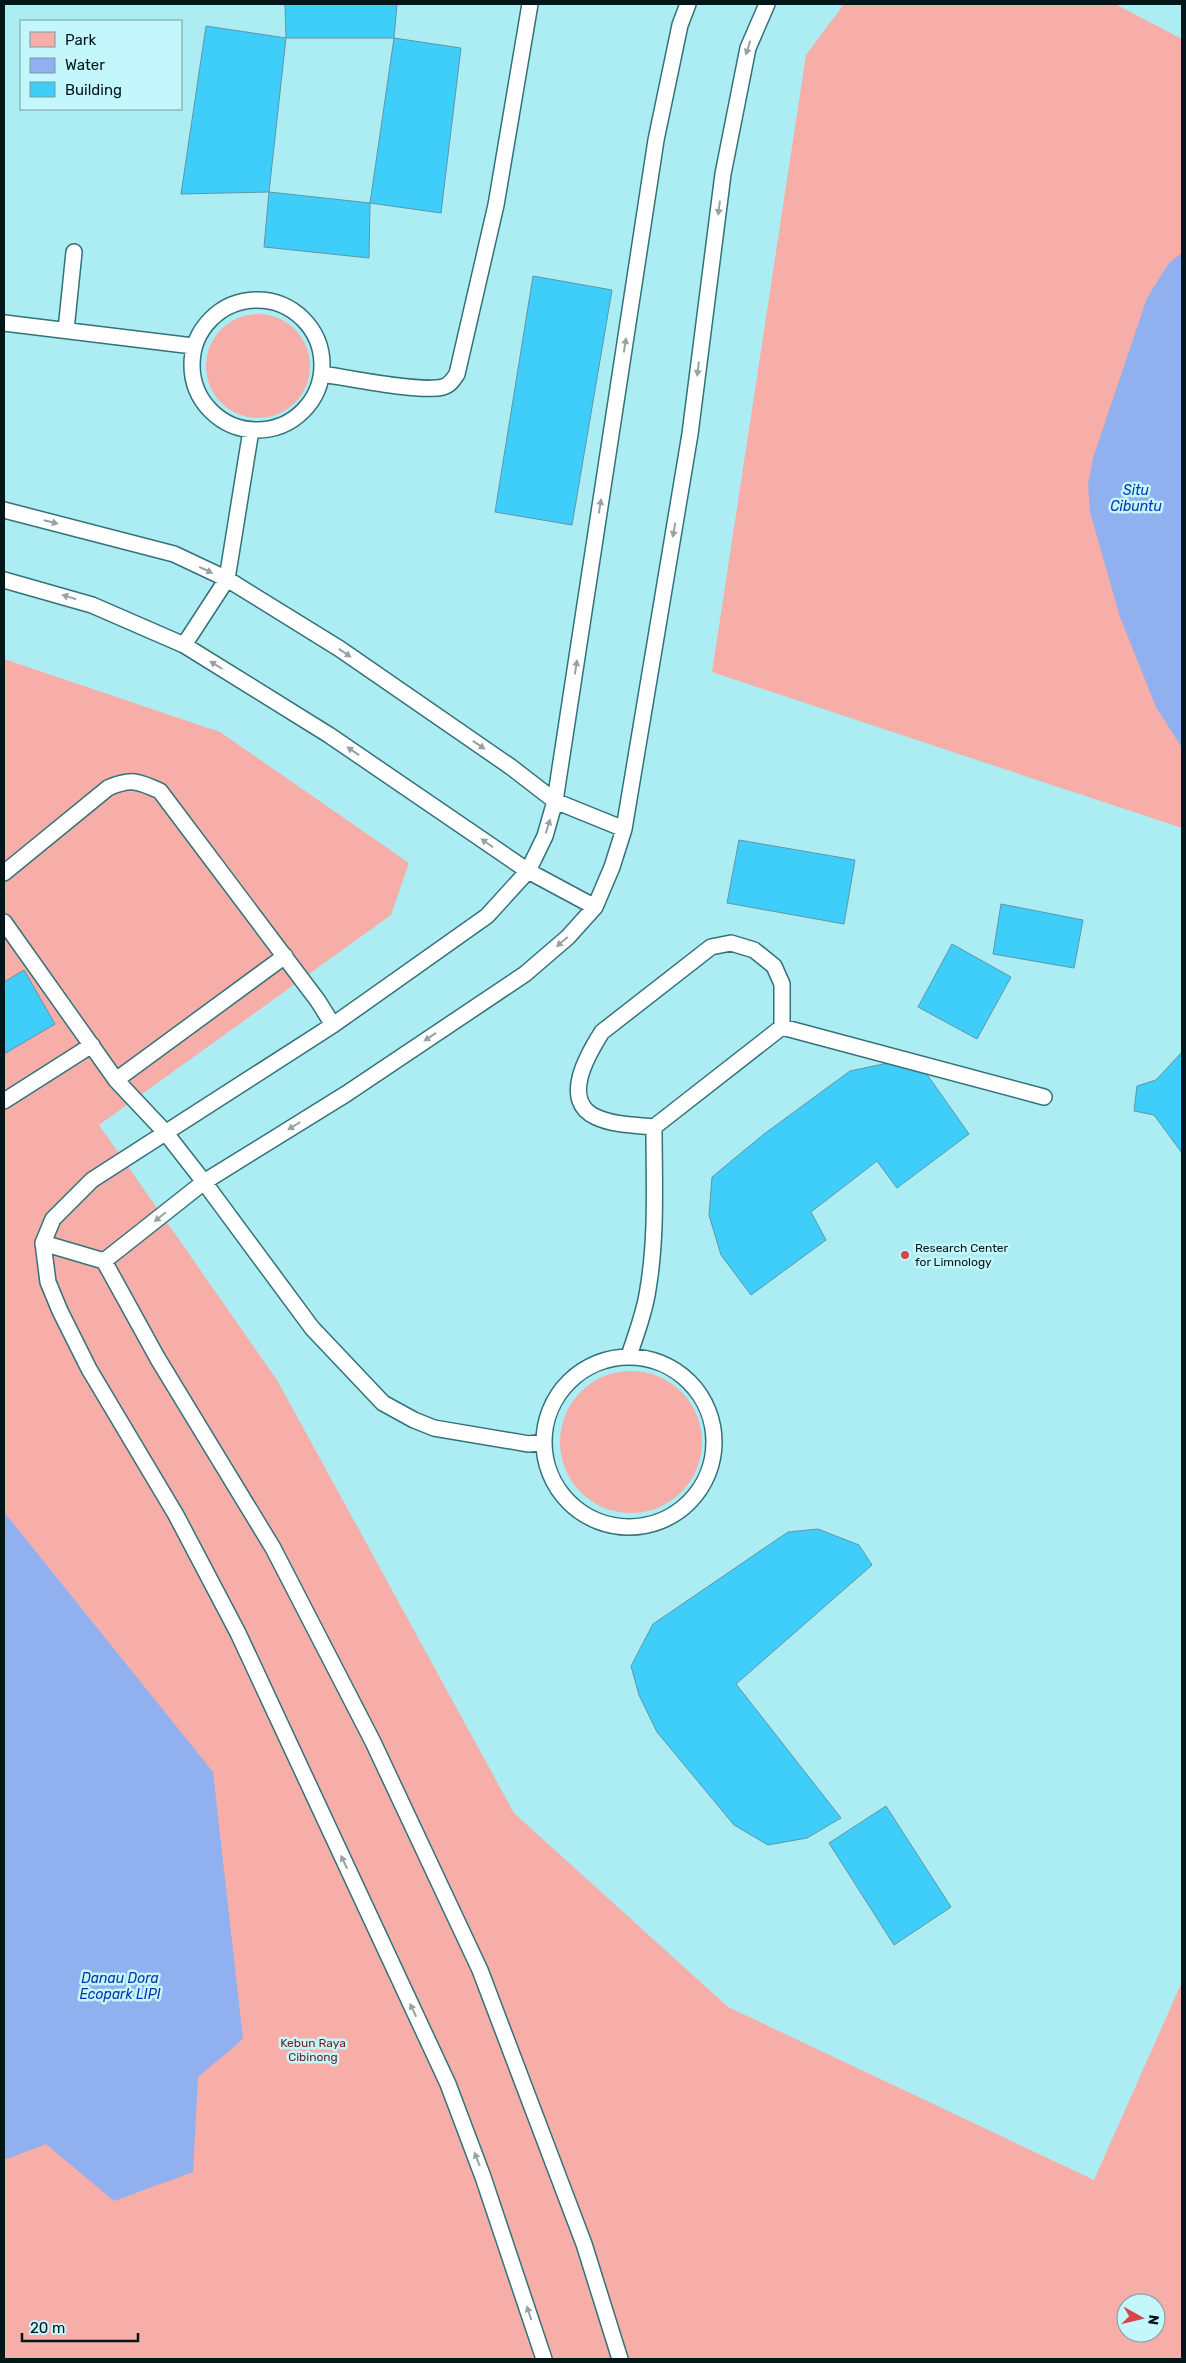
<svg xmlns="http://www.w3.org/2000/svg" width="1186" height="2363" font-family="Rubik,sans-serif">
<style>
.green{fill:#f8aea8;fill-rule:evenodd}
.water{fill:#90b0f0}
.building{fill:#3fcdfa;stroke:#5f96aa}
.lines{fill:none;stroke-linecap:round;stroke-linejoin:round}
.lane-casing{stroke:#327278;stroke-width:18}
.lane{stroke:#fff;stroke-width:15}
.oneway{fill:#99a2a3}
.poi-dot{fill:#d64648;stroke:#c4f7fc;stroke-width:2}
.labels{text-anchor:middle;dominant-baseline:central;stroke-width:5;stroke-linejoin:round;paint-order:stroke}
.poi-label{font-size:12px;fill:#001619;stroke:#c4f7fc;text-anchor:start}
.park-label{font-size:12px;fill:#742021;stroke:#c4f7fc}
.water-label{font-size:14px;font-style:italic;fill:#0834ad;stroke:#c4f7fc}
</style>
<rect width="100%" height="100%" fill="#acecf3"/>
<path class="green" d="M844,4H1115L1182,39V828L712,672L806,55Z
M206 366a52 52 0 1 1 104 0a52 52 0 1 1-104 0Z
M4,659L220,732L409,863L391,915L99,1125L277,1380L514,1813L728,2007L1094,2180L1182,1982V2359H4ZM1126,2303H1156V2333H1126Z
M560 1442a71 71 0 1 1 142 0a71 71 0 1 1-142 0Z"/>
<path class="water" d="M1182,253V748L1156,707L1120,617L1090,512L1088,484L1093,458L1147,298L1169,263Z
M4,1512L213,1772L243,2039L198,2077L193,2172L114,2201L46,2144L4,2160Z"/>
<path class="building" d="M285,4H397L394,38H286Z
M206,26L286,38L269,192L181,194Z
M394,38L461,48L441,213L370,203Z
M269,192L370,203L369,258L264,247Z
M533,276L612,290L572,525L495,512Z
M739,840L855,860L844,924L727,903Z
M1001,904L1083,920L1074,968L993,954Z
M952,944L1011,977L977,1039L918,1007Z
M24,970L55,1024L4,1054V982Z
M1182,1052V1153L1154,1115L1134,1111L1137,1086L1156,1080Z
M888,1063L926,1073L969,1134L897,1188L877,1161L811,1212L826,1240L751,1295L721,1255L709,1215L712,1177L764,1134L850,1071Z
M818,1529L859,1545L872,1565L736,1684L841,1818L807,1838L768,1845L734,1825L657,1732L639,1695L631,1666L653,1624L788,1532Z
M886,1806L951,1907L894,1945L829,1843Z"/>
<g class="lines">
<g class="lane-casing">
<path id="lane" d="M192 365a65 65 0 1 1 130 0a65 65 0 1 1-130 0Z
M4,323L193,346
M66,330L74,252
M322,374C348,378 421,393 443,387C450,385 453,380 457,374L496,205L530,4
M4,510L174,554L227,579L340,649L511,767L555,801L624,829
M4,580L92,605L184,645L329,735L528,871L595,907
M184,645L227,579L251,430
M4,873L108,788C131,778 138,781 160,791L318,1001L333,1025
M4,922L116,1080L165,1132L204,1182L312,1328L383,1403L414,1420L434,1428L529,1444L544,1442
M116,1080L285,956
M4,1101L92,1045
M654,1127C635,1125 613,1125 596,1117C560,1101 588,1054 602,1032L711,947L731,943L754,950L774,966L782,984V1027
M43,1243L104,1261
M629,1356C636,1334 645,1312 648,1289C657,1236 654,1181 654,1127L782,1027L1044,1097
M544 1442a85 85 0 1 1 170 0a85 85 0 1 1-170 0Z
M544,2359L483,2177L448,2084L238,1633L176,1515L89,1369L60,1311L48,1282L43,1243L53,1219L92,1180L333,1025L487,916L528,871L545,836L555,801L656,140L680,25L688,4
M620,2359L584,2244L480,1970L373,1742L273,1548L158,1359L104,1261L204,1182L346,1094L525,974L568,937L595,907L612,867L624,829L690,434L723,174L748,48L767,4"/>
</g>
<use href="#lane" class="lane"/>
</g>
<defs><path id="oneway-solid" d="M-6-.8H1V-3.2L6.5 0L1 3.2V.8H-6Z" transform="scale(1.25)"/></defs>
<g class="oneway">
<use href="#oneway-solid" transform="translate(748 48) rotate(107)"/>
<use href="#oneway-solid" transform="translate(719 208) rotate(97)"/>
<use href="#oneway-solid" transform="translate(625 345) rotate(-81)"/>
<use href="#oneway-solid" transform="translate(698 369) rotate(97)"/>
<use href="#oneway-solid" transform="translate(600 506) rotate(-81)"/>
<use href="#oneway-solid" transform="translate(51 522) rotate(14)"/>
<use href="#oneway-solid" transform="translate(674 530) rotate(100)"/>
<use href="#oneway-solid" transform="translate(206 570) rotate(25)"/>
<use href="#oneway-solid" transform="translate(69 597) rotate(-163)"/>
<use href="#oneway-solid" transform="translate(345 653) rotate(34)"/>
<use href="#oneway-solid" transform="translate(216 665) rotate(-148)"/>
<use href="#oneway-solid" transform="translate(576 667) rotate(-81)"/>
<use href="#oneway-solid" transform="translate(479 745) rotate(34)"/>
<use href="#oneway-solid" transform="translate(353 751) rotate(-146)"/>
<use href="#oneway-solid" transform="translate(548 826) rotate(-73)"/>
<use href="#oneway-solid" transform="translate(487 843) rotate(-145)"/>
<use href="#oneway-solid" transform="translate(562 942) rotate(139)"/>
<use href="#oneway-solid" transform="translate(430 1037) rotate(146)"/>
<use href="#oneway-solid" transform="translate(294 1126) rotate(148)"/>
<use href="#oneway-solid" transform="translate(160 1217) rotate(141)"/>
<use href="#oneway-solid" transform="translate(344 1862) rotate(-115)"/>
<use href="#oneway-solid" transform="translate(413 2010) rotate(-115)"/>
<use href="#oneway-solid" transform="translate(477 2159) rotate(-111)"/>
<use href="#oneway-solid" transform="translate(529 2313) rotate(-108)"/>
</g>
<circle class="poi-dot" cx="905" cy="1255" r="5"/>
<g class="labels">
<g class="poi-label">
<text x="915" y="1248">Research Center<tspan x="915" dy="14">for Limnology</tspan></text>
</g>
<g class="park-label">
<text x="313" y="2043">Kebun Raya<tspan x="313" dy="14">Cibinong</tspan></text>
</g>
<g class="water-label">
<text x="1136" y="490">Situ<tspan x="1136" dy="16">Cibuntu</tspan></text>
<text x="120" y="1978">Danau Dora<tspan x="120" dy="16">Ecopark LIPI</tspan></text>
</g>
</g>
<rect width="1186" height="2363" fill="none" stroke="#001619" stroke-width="10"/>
<rect x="20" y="20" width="162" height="90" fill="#c4f7fc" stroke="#769da1"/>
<rect x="30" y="32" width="25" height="15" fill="#f8aea8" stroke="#769da1"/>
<text x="65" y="45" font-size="15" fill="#001619">Park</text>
<rect x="30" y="58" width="25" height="15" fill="#90b0f0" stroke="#769da1"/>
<text x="65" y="70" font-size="15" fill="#001619">Water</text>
<rect x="30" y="82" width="25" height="15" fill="#3fcdfa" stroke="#769da1"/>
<text x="65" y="95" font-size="15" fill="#001619">Building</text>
<g transform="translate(1141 2318) rotate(98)"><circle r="24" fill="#c4f7fc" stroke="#769da1"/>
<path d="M0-4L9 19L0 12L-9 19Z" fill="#d64648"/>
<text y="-8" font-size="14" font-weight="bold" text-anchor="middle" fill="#001619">N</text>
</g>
<path d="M22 2333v8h116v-8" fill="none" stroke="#001619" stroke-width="2.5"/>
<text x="30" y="2333" font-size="15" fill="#001619" stroke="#c4f7fc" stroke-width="4" paint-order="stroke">20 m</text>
</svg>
